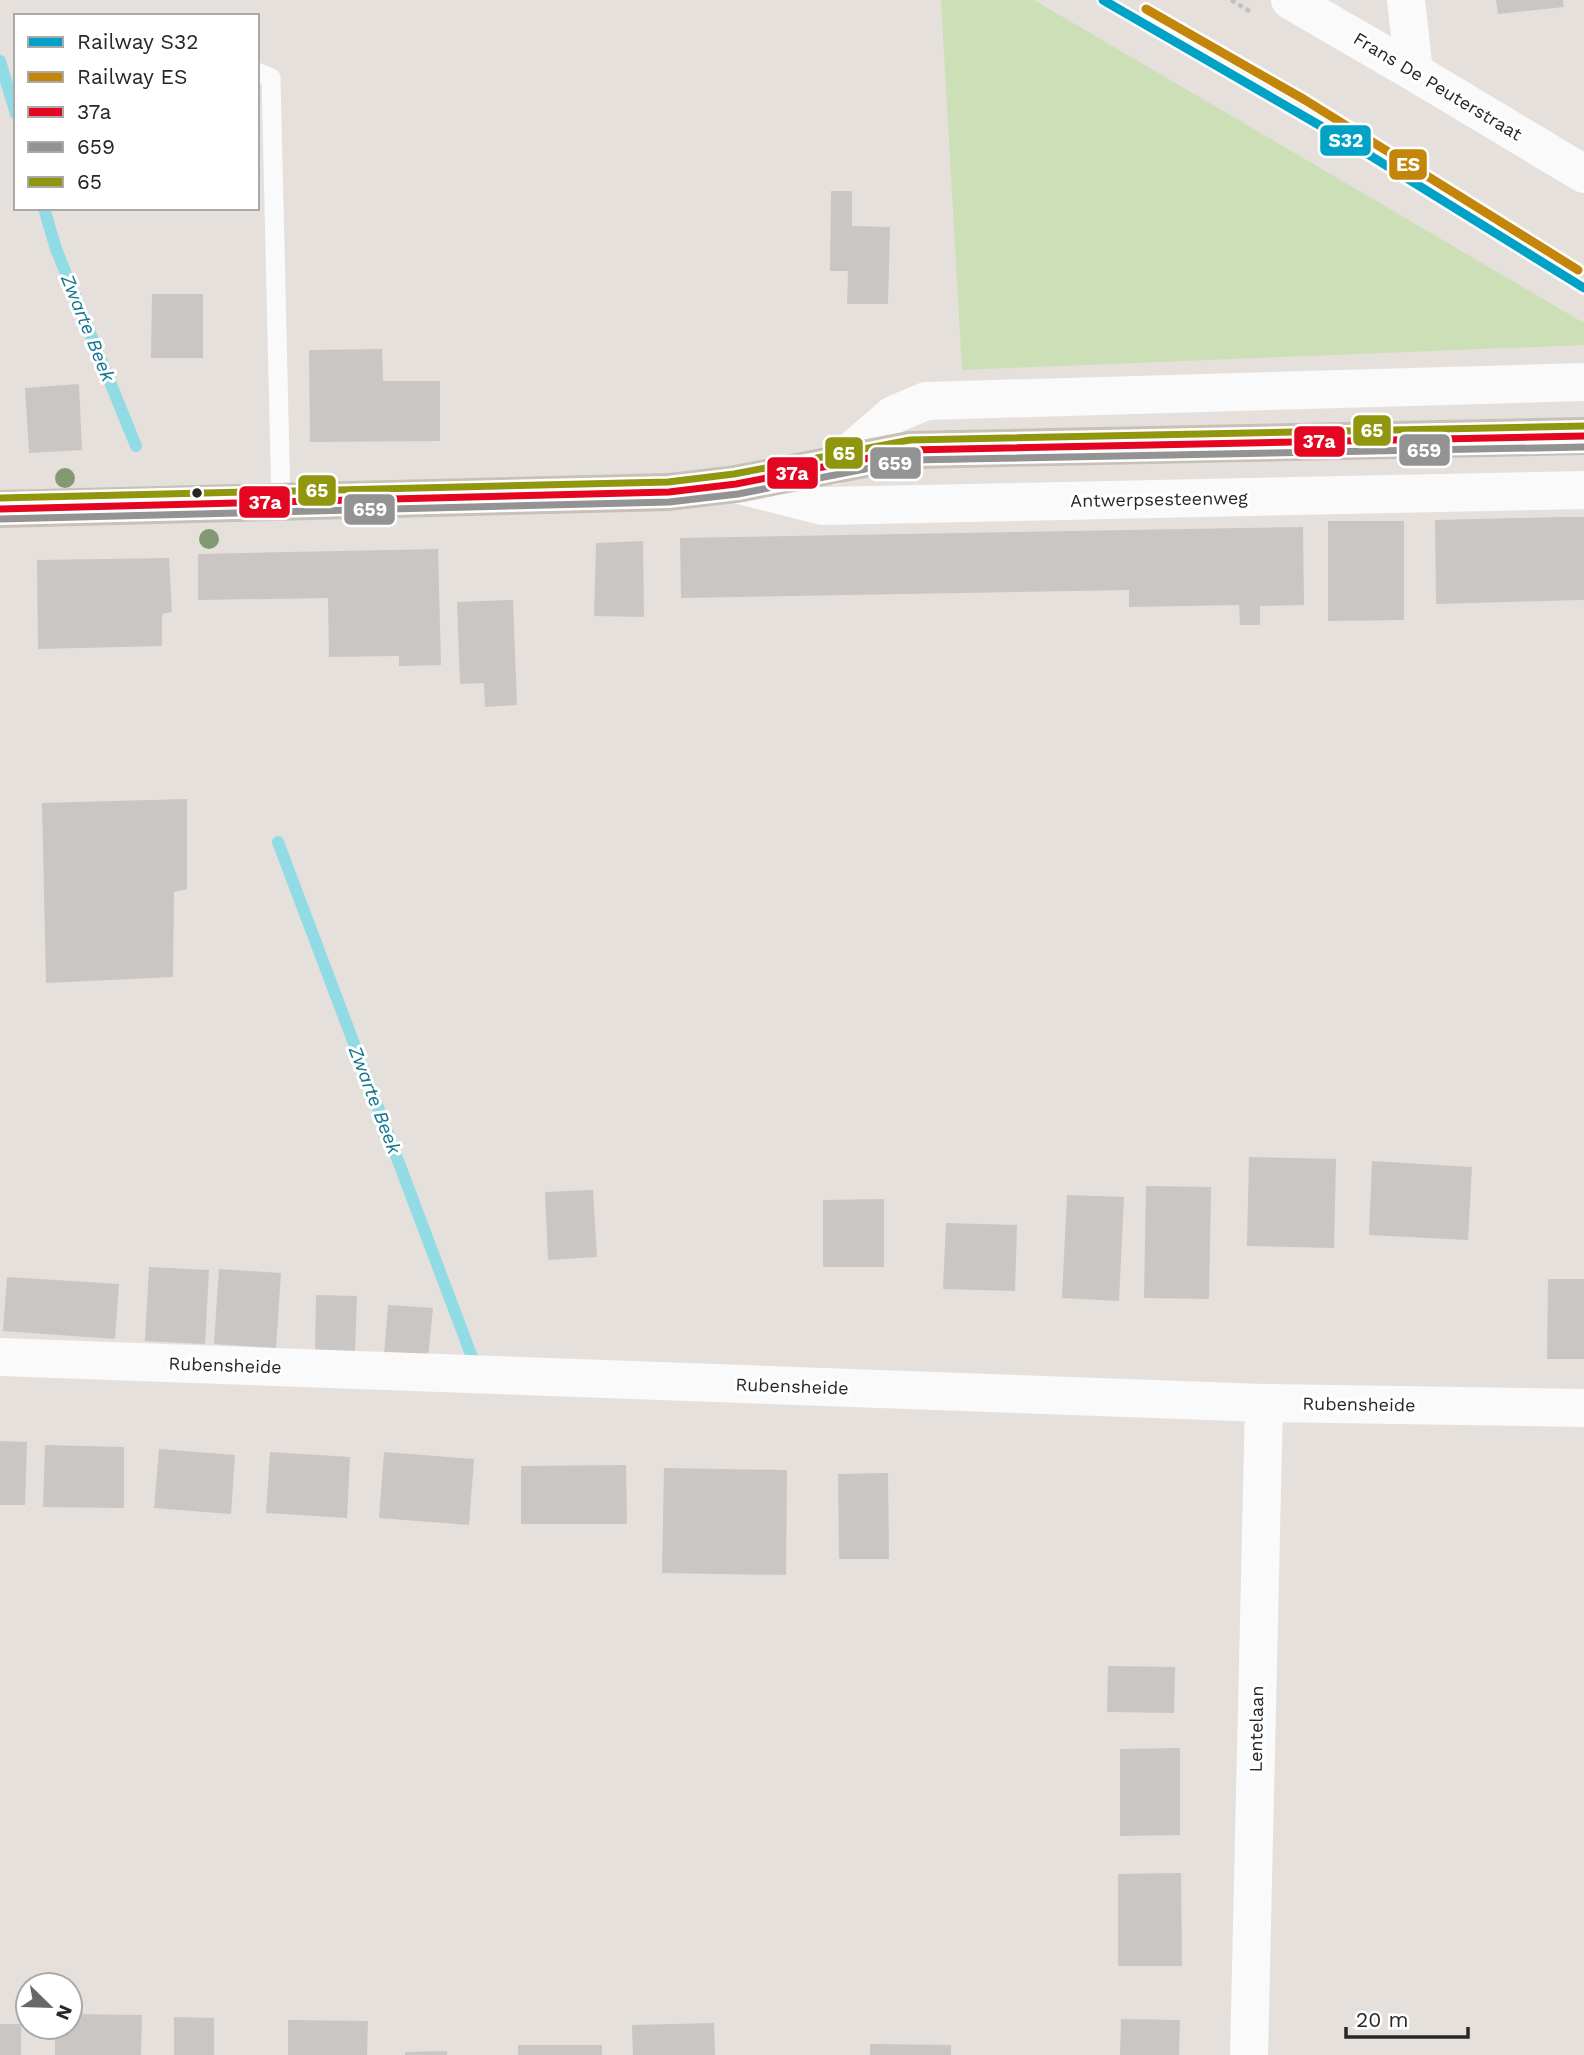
<svg xmlns="http://www.w3.org/2000/svg" width="1584" height="2055" font-family="'Work Sans',sans-serif">
<style>
.green{fill:#cddfb6}
.lines{fill:none;stroke-linecap:round;stroke-linejoin:round}
.stream{stroke:#91dbe5;stroke-width:12}
.building{fill:#cac6c3}
.path{stroke:#c2c1c0;stroke-width:4.5;stroke-dasharray:5 3.5;stroke-linecap:butt}
.service{stroke:#fbfafa;stroke-width:19}
.minor{stroke:#fbfafa;stroke-width:38}
.primary{stroke:#c7c1b7;stroke-width:38}
.bus-1-casing{stroke:#fff;stroke-width:12}
.bus-2-casing{stroke:#fff;stroke-width:12}
.bus-3-casing{stroke:#fff;stroke-width:12}
.bus-1{stroke:#e40521;stroke-width:7}
.bus-2{stroke:#939393;stroke-width:7}
.bus-3{stroke:#90970e;stroke-width:7}
.rail-1-casing{stroke:#fff;stroke-width:14}
.rail-2-casing{stroke:#fff;stroke-width:14}
.rail-1{stroke:#02a2c6;stroke-width:9}
.rail-2{stroke:#c3860a;stroke-width:9}
.tree{fill:#839972}
.bus-dot{fill:#272727;stroke:#fff;stroke-width:2.5}
.labels{text-anchor:middle;dominant-baseline:central;stroke-width:6;stroke-linejoin:round;paint-order:stroke}
.street-label{font-size:18px;fill:#272727;stroke:#fff}
.water-label{font-size:19px;font-style:italic;fill:#117690;stroke:#fff}
.line-badge{stroke:#fff;stroke-width:2.5}
.badge-label{font-size:19px;text-anchor:middle;font-weight:bold;fill:#fff}
</style>
<rect width="100%" height="100%" fill="#e5e0dc"/>
<path class="green" d="M941,0H1034L1584,323V345L962,370Z"/>
<g class="lines">
<path class="stream" d="M0,61L16,114
M44,208L56,249L136,446
M278,842L472,1357"/>
</g>
<path class="building" d="M1496,0H1563L1564,7L1498,14Z
M831,191H852V226L890,227L888,304H847L848,271H830Z
M152,294H203V358H151Z
M382,349L383,381H440V441L310,442L309,350Z
M79,384L82,450L29,453L25,388Z
M1561,517H1584V600L1436,604L1435,520Z
M1328,521H1404V620L1328,621Z
M1303,527L1304,605L1260,606V625H1240L1239,605L1129,607V590L681,598L680,538Z
M643,541L644,617L594,616L596,543Z
M438,549L441,665L399,666V656L329,657L328,598L198,600V554Z
M169,558L172,612L162,614V646L38,649L37,560Z
M513,600L517,705L485,707L484,683L460,684L457,602Z
M187,799V889L174,892L173,977L46,983L42,803Z
M1249,1157L1336,1159L1334,1248L1247,1246Z
M1372,1161L1472,1167L1468,1240L1369,1235Z
M1146,1186L1211,1187L1209,1299L1144,1298Z
M593,1190L597,1257L548,1260L545,1192Z
M1067,1195L1124,1197L1119,1301L1062,1298Z
M884,1199V1267H823V1200Z
M946,1223L1017,1225L1015,1291L943,1289Z
M149,1267L209,1270L205,1344L145,1341Z
M219,1269L281,1273L276,1348L214,1344Z
M7,1277L119,1284L115,1339L3,1331Z
M1548,1279H1584V1359H1547Z
M316,1295L357,1296L355,1353L315,1350Z
M388,1305L433,1308L428,1358L384,1355Z
M0,1441L27,1442L25,1505H0Z
M45,1445L124,1447V1508L43,1507Z
M159,1449L235,1455L231,1514L154,1508Z
M270,1452L350,1457L347,1518L266,1513Z
M384,1452L474,1459L469,1525L379,1518Z
M626,1465L627,1524H521V1466Z
M664,1468L787,1470L786,1575L662,1573Z
M888,1473L889,1559H839L838,1474Z
M1108,1666L1175,1667L1174,1713L1107,1712Z
M1180,1748V1835L1120,1836V1749Z
M1181,1873L1182,1966H1118V1874Z
M70,2014L142,2015L141,2055H55V2027H70Z
M174,2017L214,2018V2055H174Z
M1121,2019L1180,2020L1179,2055H1120Z
M288,2020L368,2021L367,2055H288Z
M714,2023L715,2055H633L632,2025Z
M0,2024H21V2055H0Z
M870,2044L951,2045V2055H870Z
M518,2045H602V2055H518Z
M447,2051V2055H405V2052Z"/>
<g class="lines">
<path class="path" d="M1231,0L1251,12"/>
<path class="service" d="M257,72L271,78L281,502"/>
<path class="minor" d="M1290,0L1414,72L1584,174
M1406,0L1414,72
M834,466L893,415L926,401L1584,382
M736,484L823,506L1584,490
M0,1357L1264,1403L1584,1408
M1249,2055L1264,1403"/>
<path class="primary" d="M0,509L669,492L736,484L910,450L1584,436"/>
<g class="bus-1-casing">
<path id="bus-1" d="M0,509L669,492L736,484L910,450L1584,436"/>
</g>
<g class="bus-2-casing">
<path id="bus-2" d="M0,519L669,502L738,494L911,460L1584,447"/>
</g>
<g class="bus-3-casing">
<path id="bus-3" d="M0,498L668,482L734,474L910,440L1584,426"/>
</g>
<use href="#bus-1" class="bus-1"/>
<use href="#bus-2" class="bus-2"/>
<use href="#bus-3" class="bus-3"/>
<g class="rail-1-casing">
<path id="rail-1" d="M1103,0L1345,140L1584,288"/>
</g>
<g class="rail-2-casing">
<path id="rail-2" d="M1146,9L1305,100L1578,270"/>
</g>
<use href="#rail-1" class="rail-1"/>
<use href="#rail-2" class="rail-2"/>
</g>
<g class="tree">
<circle cx="65" cy="478" r="10"/>
<circle cx="209" cy="539" r="10"/>
</g>
<circle class="bus-dot" cx="197" cy="493" r="6"/>
<g class="labels">
<g class="street-label">
<text transform="translate(1438 86) rotate(31)">Frans De Peuterstraat</text>
<text transform="translate(1159 499) rotate(-1)">Antwerpsesteenweg</text>
<text transform="translate(225 1365) rotate(2)">Rubensheide</text>
<text transform="translate(792 1386) rotate(2)">Rubensheide</text>
<text transform="translate(1359 1404) rotate(1)">Rubensheide</text>
<text transform="translate(1256 1729) rotate(-89)">Lentelaan</text>
</g>
<g class="water-label">
<text transform="translate(88 328) rotate(68)">Zwarte Beek</text>
<text transform="translate(375 1100) rotate(69)">Zwarte Beek</text>
</g>
</g>
<g class="line-badge">
<rect x="1319" y="124" width="53" height="33" rx="7" fill="#02a2c6"/>
<rect x="1388" y="148" width="40" height="33" rx="7" fill="#c3860a"/>
<rect x="1352" y="414" width="40" height="33" rx="7" fill="#90970e"/>
<rect x="1293" y="425" width="53" height="33" rx="7" fill="#e40521"/>
<rect x="1398" y="433" width="53" height="34" rx="7" fill="#939393"/>
<rect x="824" y="436" width="40" height="34" rx="7" fill="#90970e"/>
<rect x="869" y="446" width="53" height="34" rx="7" fill="#939393"/>
<rect x="766" y="456" width="53" height="34" rx="7" fill="#e40521"/>
<rect x="297" y="474" width="40" height="33" rx="7" fill="#90970e"/>
<rect x="238" y="485" width="53" height="34" rx="7" fill="#e40521"/>
<rect x="343" y="493" width="53" height="33" rx="7" fill="#939393"/>
</g>
<g class="badge-label">
<text x="1346" y="147">S32</text>
<text x="1408" y="171">ES</text>
<text x="1372" y="437">65</text>
<text x="1319" y="448">37a</text>
<text x="1424" y="457">659</text>
<text x="844" y="460">65</text>
<text x="895" y="470">659</text>
<text x="792" y="480">37a</text>
<text x="317" y="497">65</text>
<text x="265" y="509">37a</text>
<text x="370" y="516">659</text>
</g>
<rect x="14" y="14" width="245" height="196" fill="#ffffff" stroke="#a9a9a9" stroke-width="2"/>
<rect x="28" y="37" width="35" height="10" fill="#02a2c6" stroke="#a9a9a9" stroke-width="2"/>
<text x="77" y="49" font-size="21" fill="#272727">Railway S32</text>
<rect x="28" y="72" width="35" height="10" fill="#c3860a" stroke="#a9a9a9" stroke-width="2"/>
<text x="77" y="84" font-size="21" fill="#272727">Railway ES</text>
<rect x="28" y="107" width="35" height="10" fill="#e40521" stroke="#a9a9a9" stroke-width="2"/>
<text x="77" y="119" font-size="21" fill="#272727">37a</text>
<rect x="28" y="142" width="35" height="10" fill="#939393" stroke="#a9a9a9" stroke-width="2"/>
<text x="77" y="154" font-size="21" fill="#272727">659</text>
<rect x="28" y="177" width="35" height="10" fill="#90970e" stroke="#a9a9a9" stroke-width="2"/>
<text x="77" y="189" font-size="21" fill="#272727">65</text>
<g transform="translate(49 2006) rotate(113)"><circle r="33" fill="#ffffff" stroke="#a9a9a9" stroke-width="2"/>
<path d="M0-5L12 26L0 18L-12 26Z" fill="#6a6866"/>
<text y="-10" font-size="19" font-weight="bold" text-anchor="middle" fill="#272727">N</text>
</g>
<path d="M1346 2027v10h122v-10" fill="none" stroke="#272727" stroke-width="3.5"/>
<text x="1356" y="2027" font-size="21" fill="#272727" stroke="#ffffff" stroke-width="5" paint-order="stroke">20 m</text>
</svg>
